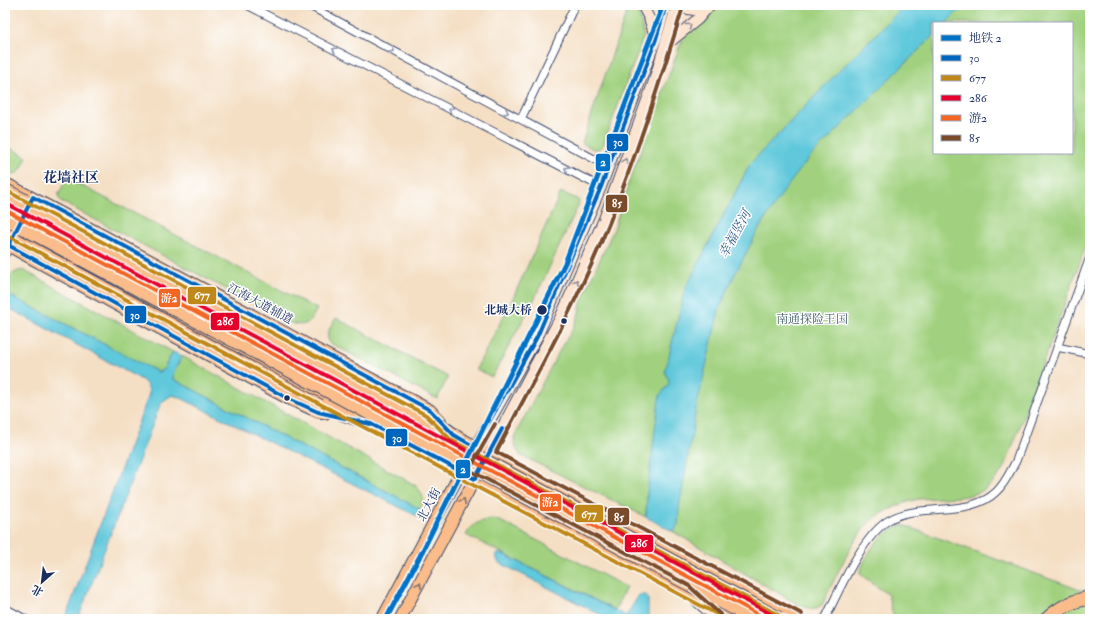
<svg xmlns="http://www.w3.org/2000/svg" width="1095" height="624" font-family="'IM FELL Double Pica','Noto Serif SC',serif">
<style>
.green{fill:#a1d17f;stroke:#5e806e;fill-rule:evenodd}
.water{fill:#5fc8db;stroke:#3d7c9c}
.lines{fill:none;stroke-linecap:round;stroke-linejoin:round}
.street-casing{stroke:#3c496d;stroke-width:9}
.secondary-casing{stroke:#3c496d;stroke-width:12}
.primary-casing{stroke:#3c496d;stroke-width:13}
.highway-casing{stroke:#3c496d;stroke-width:15}
.street{stroke:#fff;stroke-width:7}
.secondary{stroke:#fde4d0;stroke-width:10}
.primary{stroke:#f9bc8a;stroke-width:11}
.highway{stroke:#f9bc8a;stroke-width:13}
.highway-bridge-casing{stroke:#3c496d;stroke-width:15;stroke-linecap:butt}
.highway-bridge{stroke:#f9bc8a;stroke-width:13}
.bus-1-casing{stroke:#fff;stroke-width:7}
.bus-2-casing{stroke:#fff;stroke-width:7}
.bus-3-casing{stroke:#fff;stroke-width:7}
.bus-4-casing{stroke:#fff;stroke-width:7}
.bus-5-casing{stroke:#fff;stroke-width:7}
.bus-1{stroke:#0065bd;stroke-width:4}
.bus-2{stroke:#c08818;stroke-width:4}
.bus-3{stroke:#e4002b;stroke-width:4}
.bus-4{stroke:#f26522;stroke-width:4}
.bus-5{stroke:#7a4b2a;stroke-width:4}
.metro-1-casing{stroke:#fff;stroke-width:8}
.metro-1{stroke:#0072c8;stroke-width:5}
.oneway{stroke:#8c8a97}
.oneway2{stroke:#8d97ae}
.oneway3{stroke:#7f6e72}
.stop-dot{fill:#1b2f5e;stroke:#fff;stroke-width:1.5}
.labels{text-anchor:middle;dominant-baseline:central;stroke-width:3;stroke-linejoin:round;paint-order:stroke}
.street-label{font-size:12px;fill:#1b2f5e;stroke:#fff}
.stop-label{font-size:12px;font-weight:bold;fill:#1b2f5e;stroke:#fff;text-anchor:end}
.park-label{font-size:12px;fill:#436068;stroke:#fff}
.water-label{font-size:13px;font-style:italic;fill:#2f5d84;stroke:#fff}
.quarter-label{font-size:14px;font-weight:bold;fill:#1b2f5e;stroke:#fff}
.line-badge{stroke:#fff;stroke-width:1.5}
.badge-label{font-size:11px;text-anchor:middle;font-weight:bold;fill:#fff}
</style>
<rect width="100%" height="100%" fill="#fff"/>
<filter id="ink" filterUnits="userSpaceOnUse"><feTurbulence type="fractalNoise" baseFrequency=".025" numOctaves="2"/><feDisplacementMap in="SourceGraphic" scale="8" xChannelSelector="R" yChannelSelector="G"/><feConvolveMatrix kernelMatrix="1 2 1 2 8 2 1 2 1" color-interpolation-filters="sRGB"/></filter>
<filter id="wash" filterUnits="userSpaceOnUse"><feTurbulence type="fractalNoise" baseFrequency=".012" numOctaves="4" result="noise"/><feDisplacementMap in="SourceGraphic" scale="16" xChannelSelector="R" yChannelSelector="G"/><feGaussianBlur stdDeviation="0.9" result="paint"/><feColorMatrix in="noise" values="0 0 0 0 0 0 0 0 0 0 0 0 0 0 0 0 0 1.4 0 .05"/><feComposite in="paint" operator="in"/></filter>
<g filter="url(#wash)">
<rect width="100%" height="100%" fill="#f4dfc4"/>
<path class="green" d="M629,5H637L644,36L603,145L598,149H593L582,143Z
M712,5H1090V235L1006,464C987,497 972,497 937,498C931,499 924,498 919,499C906,501 887,510 876,517C856,529 833,583 822,605C813,611 809,608 799,605L672,531L675,530L647,493L646,517L520,455C516,449 514,444 514,437L563,344C573,331 580,316 581,301L614,229L627,187L682,40ZM934,23H1072V153H934Z
M5,145L27,157C21,168 20,179 5,171Z
M67,178L317,309C309,324 306,328 288,322L62,202L58,197L59,193Z
M561,192L579,200L578,206L535,298L492,377L476,369L512,300Z
M23,270L173,352L163,370L158,372L5,293C5,280 10,272 23,270Z
M336,318L448,377L437,399L330,343C324,335 331,326 336,318Z
M182,356L415,485C423,494 426,498 420,509L175,380L173,379V374Z
M493,519L502,522L626,587L615,610L466,535C472,524 480,520 493,519Z
M903,525L1080,590H1090V619H894L888,595L859,573C869,550 878,533 903,525Z"/>
<path class="water" d="M905,5H964L946,23H934V35L809,158L786,188L758,230L734,276L719,310L696,409L679,508L678,524L675,530L672,531L646,517L647,492L659,399L660,395L669,384L668,378L665,372L685,289L750,164L834,76Z
M5,293L158,372L163,370L173,352L182,356L173,374V379L175,380L420,509L421,515L417,516L179,397L172,395L163,401L159,408L78,619H65L149,394C149,387 146,384 142,380L5,306Z
M496,554H503L626,616L639,595H645L648,598V619H609L498,562Z"/>
</g>
<g filter="url(#ink)">
<g class="lines">
<g class="street-casing">
<path id="street" d="M247,5L601,187
M308,5L609,167
M521,119L575,5
M1057,347L1090,354
M5,608L25,619
M825,619C839,591 862,536 889,520C920,502 969,518 996,492C1005,484 1010,472 1016,461L1090,257"/>
</g>
<g class="secondary-casing">
<path id="secondary" d="M642,5L649,18L656,39
M682,5L683,8C691,10 699,12 705,5
M666,45L698,19L710,5
M5,252L21,219
M475,447L537,337L601,187L656,39L666,5
M488,454L560,318L604,219L653,84L677,5
M692,597L717,619"/>
</g>
<g class="primary-casing">
<path id="primary" d="M5,183L430,410L440,420
M5,244L287,398L318,412L326,413
M122,290L345,410
M363,420L739,619
M447,431L799,619
M382,619L464,466
M400,619L478,473"/>
</g>
<g class="highway-casing">
<path id="highway" d="M320,406L371,424
M427,416L454,435
M737,610L754,619
M1047,619C1059,608 1074,600 1090,598"/>
</g>
<use href="#street" class="street"/>
<use href="#secondary" class="secondary"/>
<use href="#primary" class="primary"/>
<use href="#highway" class="highway"/>
<g class="highway-bridge-casing">
<path id="highway-bridge" d="M5,190L427,416
M5,203L780,619
M5,218L737,610
M5,234L320,406"/>
</g>
<use href="#highway-bridge" class="highway-bridge"/>
<g class="bus-1-casing">
<path id="bus-1" d="M8,245L287,398L318,412L371,424L475,479L502,429
M5,252L33,197L430,410L454,435L475,447L537,337L601,187L656,39L666,5"/>
</g>
<g class="bus-2-casing">
<path id="bus-2" d="M5,190L426,415L451,440L786,619
M5,234L320,404L726,619"/>
</g>
<g class="bus-3-casing">
<path id="bus-3" d="M5,203L780,619"/>
</g>
<g class="bus-4-casing">
<path id="bus-4" d="M5,210L767,619"/>
</g>
<g class="bus-5-casing">
<path id="bus-5" d="M683,7C661,79 638,151 610,221C578,301 536,376 496,452L802,614
M495,424L469,470L688,585L721,615"/>
</g>
<use href="#bus-1" class="bus-1"/>
<use href="#bus-2" class="bus-2"/>
<use href="#bus-3" class="bus-3"/>
<use href="#bus-4" class="bus-4"/>
<use href="#bus-5" class="bus-5"/>
<g class="metro-1-casing">
<path id="metro-1" d="M386,619L421,554L565,263L663,5"/>
</g>
<use href="#metro-1" class="metro-1"/>
</g>
<defs><path id="oneway-chevron" d="M-2-3.5L2.5 0L-2 3.5" fill="none" stroke-width="1.6" stroke-linecap="round" stroke-linejoin="round"/></defs>
<g class="oneway">
<use href="#oneway-chevron" transform="translate(689 26) rotate(-37)"/>
<use href="#oneway-chevron" transform="translate(625 161) rotate(-70)"/>
<use href="#oneway-chevron" transform="translate(576 282) rotate(-66)"/>
</g>
<g class="oneway2">
<use href="#oneway-chevron" transform="translate(335 50) rotate(-153)"/>
<use href="#oneway-chevron" transform="translate(392 50) rotate(28)"/>
<use href="#oneway-chevron" transform="translate(451 110) rotate(-153)"/>
<use href="#oneway-chevron" transform="translate(506 112) rotate(28)"/>
<use href="#oneway-chevron" transform="translate(567 169) rotate(-153)"/>
</g>
<g class="oneway3">
<use href="#oneway-chevron" transform="translate(463 501) rotate(-62)"/>
<use href="#oneway-chevron" transform="translate(419 585) rotate(-62)"/>
</g>
</g>
<g class="stop-dot">
<circle cx="542" cy="310" r="5.5"/>
<circle cx="564" cy="321" r="3.5"/>
<circle cx="287" cy="398" r="3.5"/>
</g>
<g class="labels">
<g class="street-label">
<text transform="translate(260 304) rotate(28)">江海大道辅道</text>
<text transform="translate(429 505) rotate(-62)">北大街</text>
</g>
<g class="stop-label">
<text x="532" y="310">北城大桥</text>
</g>
<g class="park-label">
<text x="812" y="319">南通探险王国</text>
</g>
<g class="water-label">
<text transform="translate(735 234) rotate(-61)">幸福竖河</text>
</g>
<g class="quarter-label">
<text x="71" y="177">花墙社区</text>
</g>
</g>
<g class="line-badge">
<rect x="606" y="133" width="23" height="19" rx="4" fill="#0065bd"/>
<rect x="595" y="153" width="16" height="19" rx="4" fill="#0072c8"/>
<rect x="605" y="194" width="23" height="19" rx="4" fill="#7a4b2a"/>
<rect x="187" y="286" width="30" height="19" rx="4" fill="#c08818"/>
<rect x="158" y="288" width="23" height="20" rx="4" fill="#f26522"/>
<rect x="124" y="305" width="23" height="19" rx="4" fill="#0065bd"/>
<rect x="210" y="312" width="30" height="19" rx="4" fill="#e4002b"/>
<rect x="385" y="428" width="23" height="19" rx="4" fill="#0065bd"/>
<rect x="455" y="459" width="16" height="20" rx="4" fill="#0072c8"/>
<rect x="539" y="493" width="23" height="19" rx="4" fill="#f26522"/>
<rect x="574" y="504" width="30" height="19" rx="4" fill="#c08818"/>
<rect x="607" y="507" width="23" height="19" rx="4" fill="#7a4b2a"/>
<rect x="624" y="534" width="30" height="19" rx="4" fill="#e4002b"/>
</g>
<g class="badge-label">
<text x="618" y="146">30</text>
<text x="603" y="166">2</text>
<text x="617" y="207">85</text>
<text x="202" y="299">677</text>
<text x="169" y="302">游2</text>
<text x="135" y="319">30</text>
<text x="225" y="325">286</text>
<text x="397" y="442">30</text>
<text x="463" y="473">2</text>
<text x="550" y="506">游2</text>
<text x="589" y="518">677</text>
<text x="619" y="521">85</text>
<text x="639" y="547">286</text>
</g>
<rect width="1095" height="624" fill="none" stroke="#fff" stroke-width="20"/>
<rect x="933" y="22" width="140" height="132" fill="#ffffff" stroke="#a4acbf"/>
<rect x="941" y="35" width="20" height="6" fill="#0072c8" stroke="#a4acbf"/>
<text x="969" y="42" font-size="12" fill="#1b2f5e">地铁 2</text>
<rect x="941" y="55" width="20" height="6" fill="#0065bd" stroke="#a4acbf"/>
<text x="969" y="62" font-size="12" fill="#1b2f5e">30</text>
<rect x="941" y="75" width="20" height="6" fill="#c08818" stroke="#a4acbf"/>
<text x="969" y="82" font-size="12" fill="#1b2f5e">677</text>
<rect x="941" y="95" width="20" height="6" fill="#e4002b" stroke="#a4acbf"/>
<text x="969" y="102" font-size="12" fill="#1b2f5e">286</text>
<rect x="941" y="115" width="20" height="6" fill="#f26522" stroke="#a4acbf"/>
<text x="969" y="122" font-size="12" fill="#1b2f5e">游2</text>
<rect x="941" y="135" width="20" height="6" fill="#7a4b2a" stroke="#a4acbf"/>
<text x="969" y="142" font-size="12" fill="#1b2f5e">85</text>
<g transform="translate(42 582) rotate(208)" stroke="#ffffff" stroke-width="3" paint-order="stroke">
<path d="M0-3L7 15L0 10L-7 15Z" fill="#1b2f5e"/>
<text y="-6" font-size="11" font-weight="bold" text-anchor="middle" fill="#1b2f5e">北</text>
</g>
</svg>
